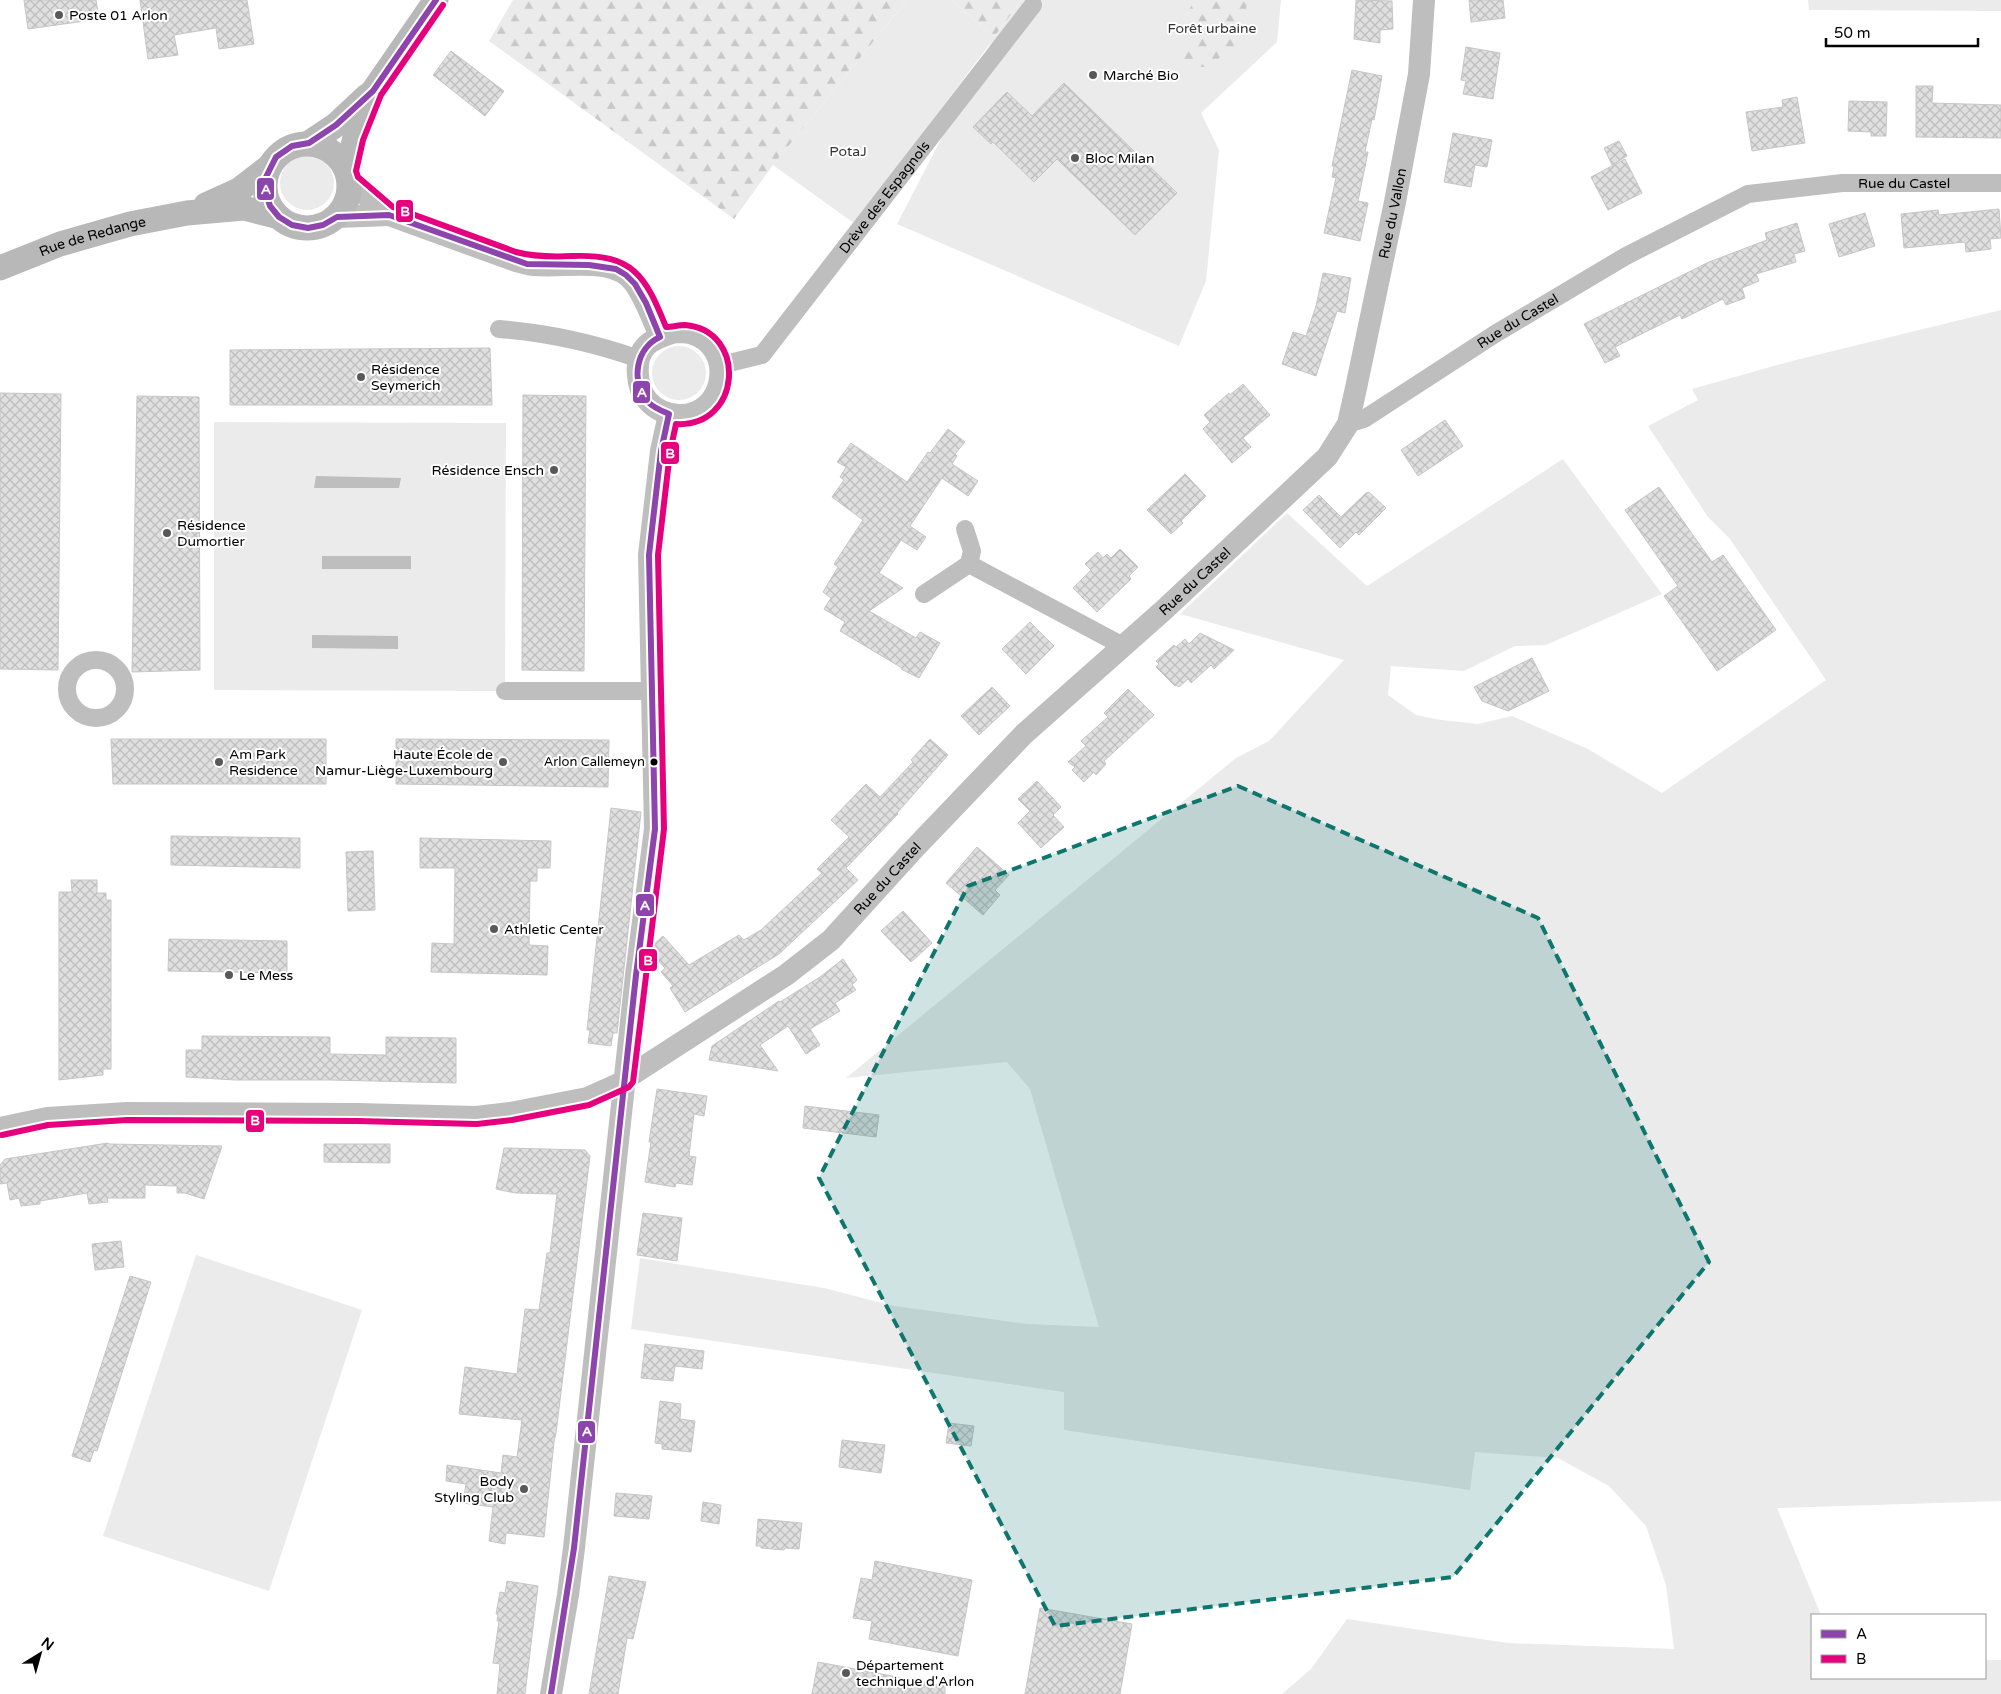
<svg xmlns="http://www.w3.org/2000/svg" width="2001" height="1694" font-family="'Varela Round',sans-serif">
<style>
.green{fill:#ebebeb}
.forest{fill:url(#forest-firs)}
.water{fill:#bebebe}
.building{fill:url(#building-cross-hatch);stroke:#c6c6c6}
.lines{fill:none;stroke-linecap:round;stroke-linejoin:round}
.minor{stroke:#bebebe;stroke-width:18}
.tertiary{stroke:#bebebe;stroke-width:22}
.secondary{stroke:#b8b8b8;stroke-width:25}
.bus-1-casing{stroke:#fff;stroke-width:10}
.bus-2-casing{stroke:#fff;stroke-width:10}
.bus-1{stroke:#8e44ad;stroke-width:6}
.bus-2{stroke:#e5007d;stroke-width:6}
.marked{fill:#0f766e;fill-opacity:0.2;stroke:#0f766e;stroke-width:4;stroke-dasharray:10 6;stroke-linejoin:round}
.poi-dot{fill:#595959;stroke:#fff;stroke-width:2}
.bus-dot{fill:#000;stroke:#fff;stroke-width:2}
.labels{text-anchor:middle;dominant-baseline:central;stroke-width:4;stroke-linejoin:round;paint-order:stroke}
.bus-label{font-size:13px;fill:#000;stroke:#fff;text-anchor:end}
.poi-label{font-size:14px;fill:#000;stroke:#fff;text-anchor:start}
.park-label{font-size:14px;fill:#323232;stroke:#fff}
.street-label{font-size:14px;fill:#000;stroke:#fff}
.line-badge{stroke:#fff;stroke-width:2}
.badge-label{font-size:14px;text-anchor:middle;font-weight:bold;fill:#fff}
</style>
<defs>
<pattern id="forest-firs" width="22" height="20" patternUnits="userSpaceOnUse" patternTransform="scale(1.25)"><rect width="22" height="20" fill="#ebebeb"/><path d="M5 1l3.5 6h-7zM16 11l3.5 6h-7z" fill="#c8c8c8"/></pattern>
<pattern id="building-cross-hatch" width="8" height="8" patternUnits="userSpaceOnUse" patternTransform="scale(1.25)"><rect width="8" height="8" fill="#dfdfdf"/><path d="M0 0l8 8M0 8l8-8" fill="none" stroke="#bebebe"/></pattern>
</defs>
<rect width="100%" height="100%" fill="#fff"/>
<path class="green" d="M907,0H951L994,37L1022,0H1281L1277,42L1201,113L1219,150L1206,281L1179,346L897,224L992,41L855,224L773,165Z
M1808,0H2001V11L1809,10Z
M280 183a27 27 0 1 1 54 0a27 27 0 1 1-54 0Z
M2001,310V1501L1777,1508L1821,1615H1812V1678H1985V1660H2001V1694H1282L1311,1669L1347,1619L1508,1643L1674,1649L1666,1585L1646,1526L1609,1486L1558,1458L1475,1452L1470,1490L1064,1430V1392L631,1329L640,1258L824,1288L894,1306L1027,1324L1099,1327L1030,1089L1007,1062L846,1078L1236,758L1269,741L1344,660L1180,614L1287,513L1367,586L1563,459L1662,594L1546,645L1515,646L1464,671L1391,666L1388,695L1416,715L1441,720L1478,724L1512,716L1588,749L1662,793L1826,680L1730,539L1708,517L1648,426L1698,400L1692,389L1792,361Z
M652 373a27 27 0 1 1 54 0a27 27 0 1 1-54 0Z
M214,422L506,423L505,691L214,690Z
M196,1255L362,1310L269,1591L103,1536Z"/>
<path class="forest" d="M513,0H907L773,165L734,219L489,41Z
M951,0H1022L994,37Z
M1195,0H1248L1239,42L1208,67H1184L1179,48L1185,16Z"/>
<path class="water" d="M316,476L401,478L399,488H314Z
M322,556H411V569H322Z
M312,635L398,636V649L312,648Z"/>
<path class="building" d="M24,0H96L99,19L28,29Z
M140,0H247L254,44L219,49L216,28L174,35L178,55L148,59Z
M1356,0L1392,1L1393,29L1380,30V43L1354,39Z
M1469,0H1503L1505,18L1471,22Z
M1466,47L1500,53L1493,99L1463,94L1466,81L1461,80Z
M451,51L504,91L485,116L433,75Z
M1352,70L1382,76L1374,120L1372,119L1365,152H1368L1358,201L1368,203L1360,241L1324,233L1336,178L1332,177L1334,166H1332Z
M1064,83L1177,193L1135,235L1057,159L1034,182L993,142L991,144L973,127L1007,92L1032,116Z
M1916,86H1933L1932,103L2001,105V138L1916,137Z
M1797,97L1805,143L1752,151L1746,112L1783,107L1782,100Z
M1849,101L1887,102L1886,136H1871V132L1848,131Z
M1453,133L1492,140L1487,167L1475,165L1471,187L1444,182Z
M1619,141L1627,156L1612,165L1604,148Z
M1625,159L1642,193L1608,210L1591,177Z
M1999,209L2001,238L1990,239L1991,249L1966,252L1965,242L1904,248L1901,214L1938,210L1939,215Z
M1865,213L1875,246L1839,257L1829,224Z
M1797,223L1805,251L1794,254L1796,262L1756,274L1759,281L1742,288L1745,298L1726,305L1723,299L1682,319L1680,315L1615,347L1620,356L1605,363L1584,324L1709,262L1767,240L1765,233Z
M1323,273L1351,278L1345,313L1337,311L1316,376L1282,364L1293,332L1306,336L1316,306Z
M490,348L492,405H230V350Z
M1243,384L1270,415L1243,438L1251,447L1232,463L1203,429L1210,422L1204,415L1229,393L1230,395Z
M0,393L61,394L58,670L0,669Z
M523,395L586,396L584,671L522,670Z
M137,396L199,397L200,670L132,672Z
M1445,420L1463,446L1418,476L1401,450Z
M948,429L965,442L955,454L957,456L952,464L978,481L968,496L942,478L910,526L926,537L917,550L901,540L879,573L903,588L869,611L916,638L920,632L940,643L919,678L901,669L902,668L840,631L845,622L824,609L831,598L823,592L838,567L834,564L863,520L832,497L844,480L840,477L846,467L837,462L851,443L907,482L928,452L930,453Z
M1185,474L1206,496L1181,521L1183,523L1171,534L1147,510Z
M1659,487L1712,562L1723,555L1776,630L1717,671L1664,596L1678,586L1625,510Z
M1369,492L1386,508L1359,535L1356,532L1340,548L1303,510L1319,495L1341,517L1366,493Z
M1120,549L1138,567L1129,576L1131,579L1097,612L1073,588L1091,570L1085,564L1098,552L1103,558L1107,554L1111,558Z
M1030,622L1054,646L1026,674L1002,649Z
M1200,633L1234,650L1214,669L1211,665L1191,683L1188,679L1179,687L1176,685L1175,686L1156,667L1159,664L1156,661L1174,645L1176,647L1185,639L1189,644Z
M1532,658L1549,691L1508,711L1482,701L1474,687Z
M992,687L1010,706L979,735L961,716Z
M1128,689L1154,715L1104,761L1106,764L1096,775L1094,772L1084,782L1072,770L1075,767L1068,762L1086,746L1081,741L1108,717L1104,713Z
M111,739H326V784H113Z
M396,739L609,740L608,787L396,784Z
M930,739L948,755L897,813L898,814L846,868L858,880L779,954L685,1012L670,988L673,986L661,972L665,968L652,954L653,945L663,936L689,965L739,935L744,940L761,930L822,873L817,869L849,837L831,820L866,784L880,797L913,762L911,760Z
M1037,781L1061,807L1053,815L1064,827L1041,848L1018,823L1030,811L1018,799Z
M611,808L641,812L617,1033H613L611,1046L588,1043L590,1030H587Z
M171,836L300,838V868L171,865Z
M420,838L551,841L550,868H537V881H530L529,945L548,946L547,975L431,972L432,943L454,944L455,868H420Z
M977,847L1009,875L995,890L1000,895L983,915L946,883Z
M373,851L375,910L348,911L346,852Z
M71,880H97V893H106V900H111V1069H103V1075L59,1080V892H72Z
M903,911L932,943L911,962L881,931Z
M169,939L287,941V973L168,971Z
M843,959L857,980L852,985L856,990L835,1003L840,1011L810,1029L820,1045L806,1054L788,1026L760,1045L778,1071L709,1060L712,1046L779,1001L780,1002L820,977Z
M202,1036L330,1037V1054L386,1055V1037L456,1038V1083L330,1080H235L186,1077V1050H202Z
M657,1089L707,1096L704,1116L694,1114L689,1156L696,1157L692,1185L676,1183L675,1187L645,1182L651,1142H649Z
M805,1106L879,1115L876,1137L803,1128Z
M108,1143L109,1144L222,1146L204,1199L185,1193H177V1186L145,1185V1198H107L108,1202L89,1204L87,1193L40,1201V1204L21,1206L19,1198L10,1200L7,1183L0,1184V1165L5,1159Z
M324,1144H390V1163L324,1162Z
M504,1148L585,1150L590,1156L556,1433L554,1442L544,1537L506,1533L505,1544L489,1541L493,1507L463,1503L466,1484L446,1481L447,1465L501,1473L503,1455L517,1457L522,1420L459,1414L465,1367L517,1374L525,1309L539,1310L547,1253H550L557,1194L515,1193L496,1189Z
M643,1213L682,1218L677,1261L637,1255Z
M121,1241L124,1267L95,1270L92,1244Z
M130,1276L151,1282L97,1451L94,1450L90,1462L72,1456Z
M645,1344L704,1351L702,1369L675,1366L673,1381L641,1378Z
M660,1401L681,1404L680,1419L695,1421L691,1452L662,1449V1444L655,1443Z
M949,1423L974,1426L971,1446L946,1443Z
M842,1440L885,1445L881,1473L839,1467Z
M616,1493L652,1496L649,1519L614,1516Z
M703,1502L721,1505L719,1524L701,1521Z
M758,1519L802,1523L799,1549L785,1548L784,1550L761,1548V1546H756Z
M875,1561L972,1580L958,1656L869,1639L872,1621L853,1618L861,1578L872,1580Z
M609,1576L646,1582L633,1639L627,1638L618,1694H589Z
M507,1581L538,1586L525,1694H497L500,1664L493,1663L499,1621H497L498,1614H496L500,1592L505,1593Z
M1040,1608L1132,1624L1120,1694H1025Z
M818,1662L945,1686V1694H812Z"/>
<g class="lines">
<g class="minor">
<path d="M499,329C549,333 591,342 639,359"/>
<path id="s1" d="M721,365L762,355L1033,5"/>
<path id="s2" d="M1348,424L1364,419L1495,334L1626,256L1748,194L1842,183H2001"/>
<path d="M965,529L972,551L969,564"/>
<path d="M924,594L969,564L1123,646"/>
<circle cx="96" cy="689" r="29"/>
<path d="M505,691H651"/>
<path d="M0,1126L47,1116L127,1111L357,1112L476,1115L510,1111L587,1096L625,1079"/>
</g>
<g class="tertiary">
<path d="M350,182L389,215L513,260C521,262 528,265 536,265C565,268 616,255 635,284C646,300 653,319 660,337"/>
<path d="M337,217L389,215"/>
<path d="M675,332C680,332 685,332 690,333C737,345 727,417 678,415C666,414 656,410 648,401C636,388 633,358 647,345C655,338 665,335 675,332Z"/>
<path id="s3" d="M625,1079L786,975L831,940L911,852L1024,734L1165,609L1327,457L1348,424L1356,388L1395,202L1419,74L1424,0"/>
<path d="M551,1694L568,1595L574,1548L636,975L655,829L649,555L661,451L669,414"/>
</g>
<g class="secondary">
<path d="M309,143L336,125L367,96"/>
<circle cx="307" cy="186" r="42"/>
<path d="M347,171L355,137L373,91L436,0"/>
<path d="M206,205L239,190L270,166"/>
<path id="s4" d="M0,268L60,244L130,224L187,213L244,208L279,217"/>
</g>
<g class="bus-1-casing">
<path id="bus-1" d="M436,0L373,91L336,125L309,143L292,146L276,157L265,179L266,193L270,206L279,217L292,225L308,228L323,225L337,217L389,215L527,264L589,265L616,269L626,275L635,284L646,303L660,337C636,348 630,381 648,402C654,408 662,411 669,414L661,451L649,555L655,829L636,975L574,1548L551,1694"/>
</g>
<g class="bus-2-casing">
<path id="bus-2" d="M2,1135L48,1125L127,1120L357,1121L477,1124L512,1120L589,1105L629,1087L633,1082L664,829L658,555L670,452L676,424C742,428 748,330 685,325C679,325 672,327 666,327C645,275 633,254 573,256C553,257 535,257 516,252L393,207L358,177L356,171L363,140L381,95L443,5"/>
</g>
<use href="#bus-1" class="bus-1"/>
<use href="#bus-2" class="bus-2"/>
</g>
<path class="marked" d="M1238,786L1538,918L1709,1262L1453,1577L1055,1626L819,1178L968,886Z"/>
<g class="poi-dot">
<circle cx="59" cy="15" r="5"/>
<circle cx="1093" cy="75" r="5"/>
<circle cx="1075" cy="158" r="5"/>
<circle cx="361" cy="377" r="5"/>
<circle cx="554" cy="470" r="5"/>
<circle cx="167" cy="533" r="5"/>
<circle cx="219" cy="762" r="5"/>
<circle cx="503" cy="762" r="5"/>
<circle cx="494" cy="929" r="5"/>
<circle cx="229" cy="975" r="5"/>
<circle cx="524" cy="1489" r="5"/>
<circle cx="846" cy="1673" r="5"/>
</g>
<circle class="bus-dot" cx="654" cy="762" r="4.5"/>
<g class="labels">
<g class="bus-label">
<text x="645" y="762">Arlon Callemeyn</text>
</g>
<g class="poi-label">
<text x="69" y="15">Poste 01 Arlon</text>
<text x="1103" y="75">Marché Bio</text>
<text x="1085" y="158">Bloc Milan</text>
<text x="371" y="369">Résidence<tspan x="371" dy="16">Seymerich</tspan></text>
<text x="544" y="470" text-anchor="end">Résidence Ensch</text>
<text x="177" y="525">Résidence<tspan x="177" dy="16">Dumortier</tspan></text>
<text x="229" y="754">Am Park<tspan x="229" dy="16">Residence</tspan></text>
<text x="493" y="754" text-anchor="end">Haute École de<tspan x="493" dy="16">Namur-Liège-Luxembourg</tspan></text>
<text x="504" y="929">Athletic Center</text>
<text x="239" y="975">Le Mess</text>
<text x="514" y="1481" text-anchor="end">Body<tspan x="514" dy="16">Styling Club</tspan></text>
<text x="856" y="1665">Département<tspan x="856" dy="16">technique d'Arlon</tspan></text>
</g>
<g class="park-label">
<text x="1212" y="28">Forêt urbaine</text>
<text x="848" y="151">PotaJ</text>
</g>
<g class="street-label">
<text stroke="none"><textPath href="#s2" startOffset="619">Rue du Castel</textPath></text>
<text stroke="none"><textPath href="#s1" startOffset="242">Drève des Espagnols</textPath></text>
<text stroke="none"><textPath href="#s3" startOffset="1196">Rue du Vallon</textPath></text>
<text stroke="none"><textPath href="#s4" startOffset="98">Rue de Redange</textPath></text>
<text stroke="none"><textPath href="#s2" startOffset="199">Rue du Castel</textPath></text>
<text stroke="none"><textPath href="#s3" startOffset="760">Rue du Castel</textPath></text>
<text stroke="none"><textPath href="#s3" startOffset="332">Rue du Castel</textPath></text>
</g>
</g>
<g class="line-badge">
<rect x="256" y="177" width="19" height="24" rx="5" fill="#8e44ad"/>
<rect x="395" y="199" width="19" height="24" rx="5" fill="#e5007d"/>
<rect x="632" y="380" width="19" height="24" rx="5" fill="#8e44ad"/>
<rect x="660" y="441" width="20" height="24" rx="5" fill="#e5007d"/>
<rect x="635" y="893" width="20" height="24" rx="5" fill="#8e44ad"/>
<rect x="638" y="948" width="20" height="24" rx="5" fill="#e5007d"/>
<rect x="245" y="1109" width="20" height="24" rx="5" fill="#e5007d"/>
<rect x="577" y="1420" width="19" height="24" rx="5" fill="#8e44ad"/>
</g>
<g class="badge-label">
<text x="266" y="194">A</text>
<text x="405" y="216">B</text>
<text x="642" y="397">A</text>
<text x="670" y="458">B</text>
<text x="645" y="910">A</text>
<text x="648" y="965">B</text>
<text x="255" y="1125">B</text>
<text x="587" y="1436">A</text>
</g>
<rect x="1811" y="1614" width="175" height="65" fill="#ffffff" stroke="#999999"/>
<rect x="1821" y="1630" width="25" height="8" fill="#8e44ad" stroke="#999999"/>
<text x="1856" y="1639" font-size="15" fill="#000000">A</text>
<rect x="1821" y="1655" width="25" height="8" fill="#e5007d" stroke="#999999"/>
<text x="1856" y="1664" font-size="15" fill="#000000">B</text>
<g transform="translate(40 1654) rotate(37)" stroke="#ffffff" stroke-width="4" paint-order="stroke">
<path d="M0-4L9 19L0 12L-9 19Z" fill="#000000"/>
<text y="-8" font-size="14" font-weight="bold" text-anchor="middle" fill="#000000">N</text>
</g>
<path d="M1826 38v8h152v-8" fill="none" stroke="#000000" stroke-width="2.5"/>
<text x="1834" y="38" font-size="15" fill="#000000" stroke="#ffffff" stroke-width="4" paint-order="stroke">50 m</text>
</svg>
